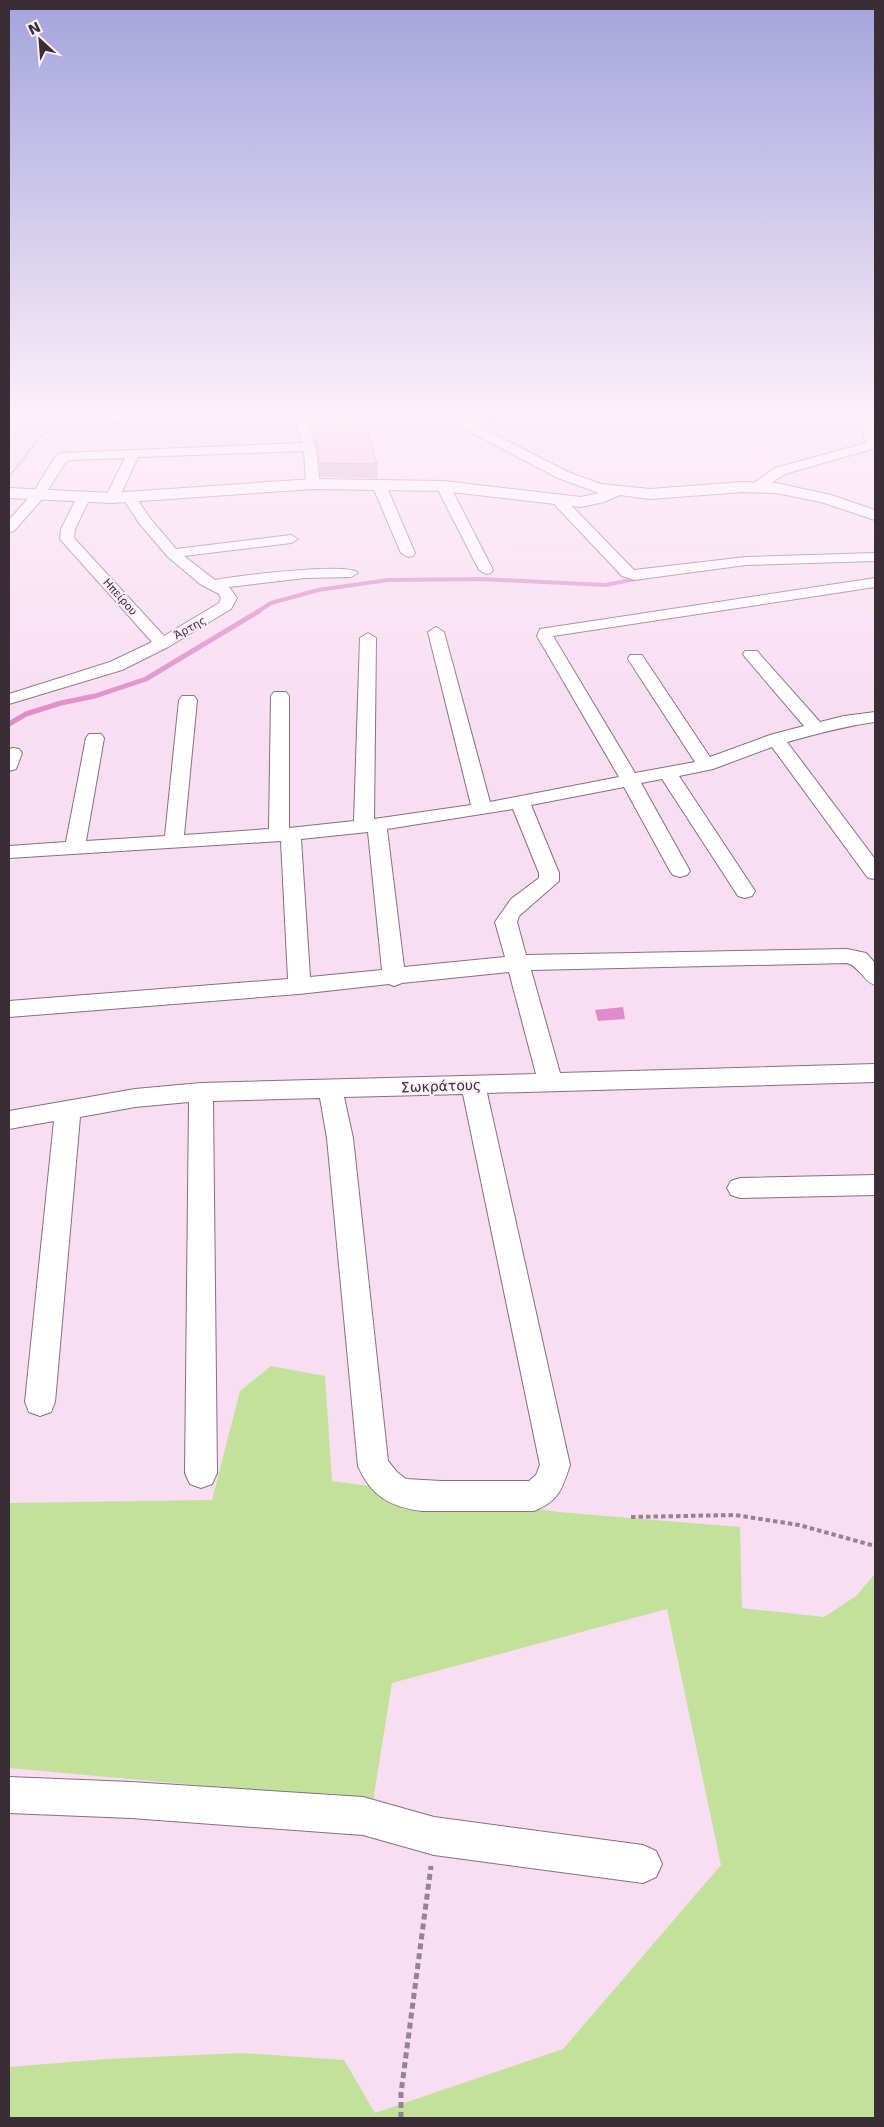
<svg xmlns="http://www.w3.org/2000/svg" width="884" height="2127" font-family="'DejaVu Sans',sans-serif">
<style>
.green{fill:#c2e29c}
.water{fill:#df8dca}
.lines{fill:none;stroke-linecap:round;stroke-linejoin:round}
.stream-far1{stroke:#df8dca;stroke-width:4}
.stream{stroke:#df8dca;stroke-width:5}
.street-casing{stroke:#876f80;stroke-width:2}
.secondary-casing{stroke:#876f80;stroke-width:2}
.path-far2{stroke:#968391;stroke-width:2;stroke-dasharray:2 1;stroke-linecap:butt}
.path-far1{stroke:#968391;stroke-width:4;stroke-dasharray:4.5 3;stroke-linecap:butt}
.path{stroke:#968391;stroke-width:5;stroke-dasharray:6 4;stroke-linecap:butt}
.street{fill:#fff;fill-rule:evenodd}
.secondary{fill:#fff;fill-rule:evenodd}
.wall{fill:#d69cc7}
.shaded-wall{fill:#ae7fa2}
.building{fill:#f9b5e7;stroke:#ae7fa2}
.labels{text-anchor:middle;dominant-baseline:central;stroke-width:4;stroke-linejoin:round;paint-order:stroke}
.far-street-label{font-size:11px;fill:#392e36;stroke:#ffeefa}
.street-label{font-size:14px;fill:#392e36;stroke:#ffeefa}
</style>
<rect width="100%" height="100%" fill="#f9ddf1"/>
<path class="green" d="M271,1366L325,1376L332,1481L558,1512L740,1527L742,1608L824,1617L856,1596L875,1574V2118H9V2067L107,2059L243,2053L344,2060L375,2113L563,2049L721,1865L667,1609L392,1683L373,1801L9,1768V1503L212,1500L240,1391Z"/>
<path class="water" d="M623,1007L625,1019L598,1021L595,1010Z"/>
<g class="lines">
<path class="stream-far1" d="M257,612L271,603L318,590L388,580L481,579L605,585L641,578"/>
<path class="stream" d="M9,724L26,714L61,703L95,696L146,679L259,611"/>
<g class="street-casing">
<path id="street" d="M15,417H27L13,434L9,435V424Z
M73,417H137L131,421L78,422L74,421Z
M295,417H307L316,450L320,484L318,487H308L306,484L304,451L138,457L119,498L112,502L105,498L125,458L69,460L65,463L43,498L14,531L9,532V520L33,493L55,457L61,453L302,443Z
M859,417H871L875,431V448L785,474L760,490L755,491L748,487L775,468L866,443Z
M379,481L386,485L415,553L413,556L408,557L401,553L372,485Z
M443,482L450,486L493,570L491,573L486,574L479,570L436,486Z
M129,493L134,494L149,517L176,549L291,535L298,539L291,543L184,556L215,580C233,576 351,562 358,573L351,577L305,578L229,587L237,598L231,609L168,647L122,670L9,704V694L110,662L152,642L60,539L61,529L78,495L83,494L90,498L75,529L74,538L164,636L219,603L221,598L219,594L200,584L168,557L139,523L122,497Z
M559,497L564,498L634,570L746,557L875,553V561L746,565L634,580L622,576L554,504L552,501Z
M875,578V587L553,636L635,773L695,762L628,659L630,655H642L710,757L770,735L804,726L745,657L743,654L745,651H757L820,722L844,716L875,712V722C844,726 817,734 787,742L875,859V879L868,878L772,747L713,769L679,776L755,891L752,896L745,898L738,896L662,779L641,783L690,871L687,875L680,877L673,875L670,871L624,787L531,805L559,873V881L519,916L517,922L526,955L847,949L866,953L875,963V985C863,981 859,966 847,963L531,970L560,1073L875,1064V1082L487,1093L570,1465C562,1489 559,1501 534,1511H422C390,1507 371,1496 358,1466L327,1138L320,1098L213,1101L217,1473L212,1484L201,1488L190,1484L185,1473L189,1102L135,1107L80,1117L55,1402L51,1412L40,1416L29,1412L25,1402L54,1121L9,1129V1111L135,1089L201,1083L536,1074L509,972L402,983L394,986L389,984L299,994L9,1017V1001L288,979L281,841L9,858V846L66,842L86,738L89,734H101L104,738L86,841L165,836L179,700L182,696H194L197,700L184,835L269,829L271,696L274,692H286L289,696V828L354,821L360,638L368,633L376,638L374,819L471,805L428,632L436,627L444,632L490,802L619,777L537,636L540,629ZM513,809L539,873V878L511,899L495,922L505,957L404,967L387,829ZM368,832L382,970L310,977L301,839ZM463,1094L540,1465L536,1475L529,1481H441L406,1479L397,1472L388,1461L353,1138L344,1097Z
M13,748L19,749L22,753L16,769L9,771V749Z
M875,1175V1195L740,1198L731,1195L727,1188L731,1181L740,1178Z
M9,1777L131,1782L363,1797L434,1817L643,1845L656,1851L662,1864L656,1877L643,1883L434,1855L363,1835L131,1818L9,1813Z"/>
</g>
<g class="secondary-casing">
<path id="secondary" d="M442,417H460L568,472L601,484L650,489L743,482L776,483L831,495L875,510V520L821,502L776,493L743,492L650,499L620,495L604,502L581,507L443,491L313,489L112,503L9,498V488L112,493L313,479L443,481L581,497L599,493L558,478Z"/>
</g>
<path class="path-far2" d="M9,477L42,435L63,421"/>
<path class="path-far1" d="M631,1517L735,1515L799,1525L875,1546"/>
<path class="path" d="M401,2118V2093L431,1866"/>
<use href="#street" class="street"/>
<use href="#secondary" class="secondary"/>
</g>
<path class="wall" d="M314,427L377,464L378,478L321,477L315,440Z"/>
<path class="shaded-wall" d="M483,417H503V418L482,420Z"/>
<path class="building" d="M366,425L377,464L320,463L314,427Z"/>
<linearGradient id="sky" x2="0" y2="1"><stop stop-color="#a4a4dc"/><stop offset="0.58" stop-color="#fcf0f9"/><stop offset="1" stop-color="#fcf0f9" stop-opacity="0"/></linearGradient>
<rect width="884" height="715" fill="url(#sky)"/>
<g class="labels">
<g class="far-street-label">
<text transform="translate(120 597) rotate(48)">Ηπείρου</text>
<text transform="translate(190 628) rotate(-29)">Άρτης</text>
</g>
<g class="street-label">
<text transform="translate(441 1086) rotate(-2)">Σωκράτους</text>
</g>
</g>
<rect width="884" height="2127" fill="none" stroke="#392e36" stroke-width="20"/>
<g transform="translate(40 40) rotate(334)" stroke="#ffeefa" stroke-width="4" paint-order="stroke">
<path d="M0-4L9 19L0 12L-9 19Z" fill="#392e36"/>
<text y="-8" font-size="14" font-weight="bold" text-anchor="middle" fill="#392e36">N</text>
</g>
</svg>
